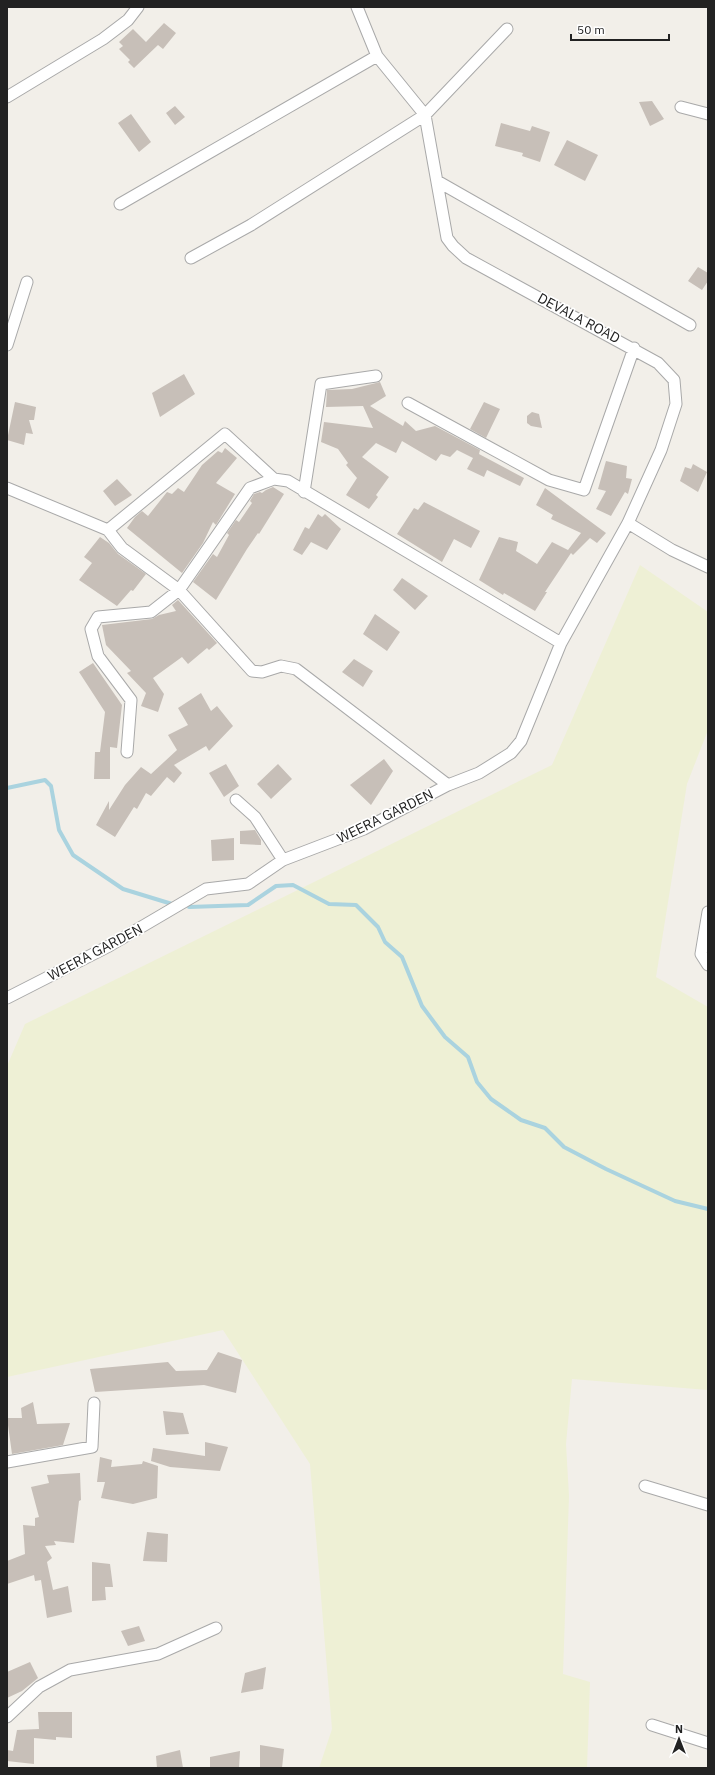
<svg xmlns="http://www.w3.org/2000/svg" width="715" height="1775" font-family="'IBM Plex Sans',sans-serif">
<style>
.farmland{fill:#eef0d5}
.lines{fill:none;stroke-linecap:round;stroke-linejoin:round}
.stream{stroke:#aad3df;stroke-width:4}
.building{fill:#c7bfb8}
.street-casing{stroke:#a9a9a9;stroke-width:13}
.street{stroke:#fff;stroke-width:11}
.labels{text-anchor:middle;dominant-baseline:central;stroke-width:3.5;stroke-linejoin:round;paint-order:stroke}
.street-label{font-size:14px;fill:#222;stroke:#fff}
</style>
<rect width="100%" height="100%" fill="#f2efe9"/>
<path class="farmland" d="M640,565L708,612V730L687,784L656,977L708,1007V1390L572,1379L566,1444L569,1496L563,1674L590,1682L587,1768H319L332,1729L310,1464L223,1330L7,1377V1066L25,1024L552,765Z"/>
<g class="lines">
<path class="stream" d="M7,788L45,780L51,786L59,830L73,855L123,889L172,904
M189,907L248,905L276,886L293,885L329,904L356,905L378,927L385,942L402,957L422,1006L445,1037L468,1057L477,1082L491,1099L521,1120L545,1128L564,1147L606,1169L675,1201L708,1209"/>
</g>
<path class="building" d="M164,23L176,33L163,49L158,45L134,68L128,62L130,60L119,49L123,46L119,42L133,29L146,42Z
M652,101L664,119L650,126L639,102Z
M175,106L185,117L175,125L166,113Z
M131,114L151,142L139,152L118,123Z
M501,123L530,131L532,126L550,132L540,162L522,156L523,153L495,146Z
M567,140L598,155L585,181L554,165Z
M698,267L708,273V281L702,290L688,281Z
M184,374L195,394L160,417L152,393Z
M380,382L386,396L370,406L403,426L405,421L416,431L435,426L480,450L479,454L524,478L520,486L487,470L484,477L467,469L473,458L457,450L450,457L441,454L436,461L402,441L396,453L376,443L362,457L389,477L376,495L378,497L369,509L346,495L357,478L346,465L348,463L338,449L321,442L324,422L373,428L363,406L326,407L327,390L352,389Z
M15,402L36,407L34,420H29L33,434L26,433L24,445L7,440Z
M484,402L500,409L486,438L470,429Z
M532,412L539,414L542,428L531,426L527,423V416Z
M225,448L237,458L216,483L235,494L216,525L213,522L203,543L182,573L127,528L135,517L142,511L148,516L167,492L172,494L178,488L184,492L202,465L218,451L222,453Z
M606,461L627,466L626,478L632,479L628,494L625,492L611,516L596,509L606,491L598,489Z
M693,464L707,472L698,492L680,481L685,467L691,469Z
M117,479L132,495L115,506L103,491Z
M273,487L284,494L259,534L258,533L247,549L216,600L193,582L213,554L217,557L229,535L227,533L236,520L239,522L252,503L250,501L254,494L260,492L262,493L266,490Z
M545,488L606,533L597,543L590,538L573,555L571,553L545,592H547L535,611L504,593L503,595L479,580L499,537L518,542L516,551L537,564L552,542L568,550L581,533L551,519L553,515L536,505Z
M424,502L480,531L471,548L454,539L442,562L397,534L414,508L418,510Z
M318,514L322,517L325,514L341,529L327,550L311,542L302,555L293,550L305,527L309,529Z
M100,537L109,543L118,554L146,574L133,591L131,590L117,606L79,580L92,563L84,557Z
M402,578L428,596L415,610L393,590Z
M178,600L217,643L209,650L207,648L188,664L182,657L153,678L164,694L158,712L141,706L146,693L127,673L131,671L106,645L102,625L152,619L159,615L176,611L172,605Z
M375,614L400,632L387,651L363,634Z
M354,659L373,671L363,687L342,672Z
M93,663L122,705L117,748L110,747V779H94L95,752H100L105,712L79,672Z
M201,693L211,711L217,706L233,726L209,751L206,746L174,765L182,773L174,783L167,777L151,796L146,793L137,809L134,807L115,837L96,825L109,801V810L125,785L141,767L151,774L177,750L168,735L188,725L178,708Z
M384,759L393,771L371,805L350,785Z
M226,764L239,786L224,797L209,773Z
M278,764L292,779L271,799L257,784Z
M255,830L261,840V845L240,844V831Z
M234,838V860L212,861L211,840Z
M218,1352L242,1360L236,1393L204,1385L95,1392L90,1369L168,1362L176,1371L207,1370Z
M33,1402L37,1424L70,1423L63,1445L12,1454L7,1418H22L21,1408Z
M163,1411L183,1413L189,1434L166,1435Z
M205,1442L228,1447L220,1471L170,1467L151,1461L153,1448L205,1456Z
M100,1457L112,1460L111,1467L142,1464L143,1461L158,1466L157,1498L133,1504L101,1498L105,1482H97Z
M80,1473L81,1500L79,1501L74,1543L54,1541L56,1545L45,1546L52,1558L47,1562L53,1590L68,1586L72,1612L47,1618L41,1580L35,1581L34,1575L7,1584V1561L25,1554L23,1525L35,1526V1518L39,1517L31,1487L49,1483L47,1475Z
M147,1532L168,1534L167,1562L143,1561Z
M92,1562L110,1564L113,1587H105L106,1600L92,1601Z
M139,1626L145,1641L128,1646L121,1631Z
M30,1662L38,1678L22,1691L7,1698V1672Z
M266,1667L263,1689L241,1693L245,1673Z
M38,1712H72V1738L56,1737V1740L34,1738V1764L7,1761V1750L13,1751L17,1730L39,1729Z
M260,1745L284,1749L282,1768H260Z
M180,1750L183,1768H157L156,1756Z
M240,1751L239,1768H210V1757Z"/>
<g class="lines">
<g class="street-casing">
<path id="street" d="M7,97L103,39L128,20L138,7
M681,107L708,114
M437,181L690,325
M120,204L377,56
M191,258L251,225L425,115L507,29
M7,345L27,282
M408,403L549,480L584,490L634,348
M7,488L108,530L122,548L179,590L252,671L262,672L281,666L296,669L448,785
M304,492L321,384L376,376
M628,523L672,550L708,567
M108,530L225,434L274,479
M127,752L131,700L98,656L91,629L98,617L151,612L179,590L250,488L274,479L288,481L561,643
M236,800L255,817L283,860
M708,912L701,954L708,965
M7,998L109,946L206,889L248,884L283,860L364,829L448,785L479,773L511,753L521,741L561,643L628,523L661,450L676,404L674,380L658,363L466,258L453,246L447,238L425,115L377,56L357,7
M7,1462L92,1447L94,1403
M645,1486L708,1505
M7,1717L39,1687L70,1670L158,1654L216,1628
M652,1725L708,1743"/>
</g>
<use href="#street" class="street"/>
</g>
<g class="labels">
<g class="street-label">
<text transform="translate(579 318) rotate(28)">DEVALA ROAD</text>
<text transform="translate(385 816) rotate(-26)">WEERA GARDEN</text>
<text transform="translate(95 952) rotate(-28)">WEERA GARDEN</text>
</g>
</g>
<rect width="715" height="1775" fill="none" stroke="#222222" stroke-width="16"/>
<g transform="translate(679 1739)" stroke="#ffffff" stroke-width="3" paint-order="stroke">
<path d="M0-3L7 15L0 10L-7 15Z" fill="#222222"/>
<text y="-6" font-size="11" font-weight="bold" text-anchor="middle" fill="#222222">N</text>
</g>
<path d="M571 34v6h98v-6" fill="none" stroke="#222222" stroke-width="2"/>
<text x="577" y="34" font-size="12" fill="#222222" stroke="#ffffff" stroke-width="3" paint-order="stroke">50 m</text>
</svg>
